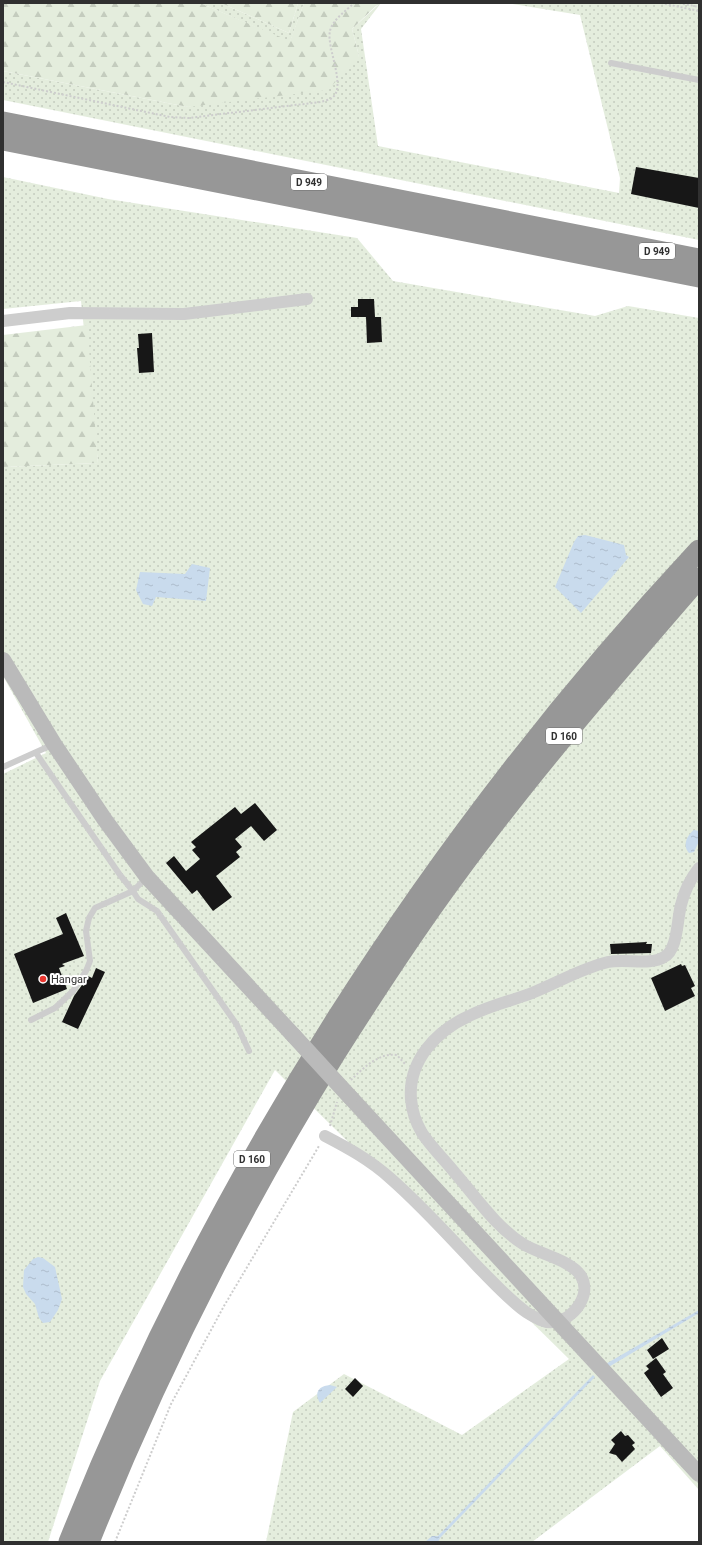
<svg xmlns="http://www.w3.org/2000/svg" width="702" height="1545" font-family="Roboto,sans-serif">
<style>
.grass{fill:url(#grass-dots)}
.forest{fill:url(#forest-firs)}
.water{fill:url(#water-ripples)}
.building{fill:#171717}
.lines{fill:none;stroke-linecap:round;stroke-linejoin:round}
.path{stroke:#cdcdcd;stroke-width:2;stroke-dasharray:2 2;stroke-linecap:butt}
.lane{stroke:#cdcdcd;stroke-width:6}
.street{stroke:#cdcdcd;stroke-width:12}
.secondary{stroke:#bababa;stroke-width:16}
.highway{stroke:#979797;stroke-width:21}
.secondary-bridge{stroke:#bababa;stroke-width:16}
.poi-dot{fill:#ea362f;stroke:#fff;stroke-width:1.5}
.labels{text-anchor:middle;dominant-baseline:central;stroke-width:4;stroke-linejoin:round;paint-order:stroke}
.shield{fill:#fff;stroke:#6e6e6e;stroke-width:1}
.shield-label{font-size:10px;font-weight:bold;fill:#303030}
.poi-label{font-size:11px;fill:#303030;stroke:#fff;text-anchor:start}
</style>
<defs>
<pattern id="grass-dots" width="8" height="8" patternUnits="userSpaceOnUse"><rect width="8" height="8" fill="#e4eddd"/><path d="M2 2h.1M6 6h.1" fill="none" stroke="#c4ccbe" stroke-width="1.8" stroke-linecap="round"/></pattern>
<pattern id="forest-firs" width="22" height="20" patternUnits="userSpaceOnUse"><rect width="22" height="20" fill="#e4eddd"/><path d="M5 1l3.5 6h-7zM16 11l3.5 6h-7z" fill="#c4ccbe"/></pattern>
<pattern id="water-ripples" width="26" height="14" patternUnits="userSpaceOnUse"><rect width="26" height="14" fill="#c9dbed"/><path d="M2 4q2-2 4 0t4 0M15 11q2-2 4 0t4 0" fill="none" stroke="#adbccc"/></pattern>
</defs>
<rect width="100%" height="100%" fill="#fff"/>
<path class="grass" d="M200,3H221L289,33L298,3H304L290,42Z
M377,3H381L361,29L378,146L619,193L620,178L580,15L507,3H699V240L3,100V71L188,107L359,56L352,29L378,5Z
M3,177L108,199L357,238L393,281L595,316L628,306L699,318V1490L660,1446L532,1542H266L293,1412L344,1374L462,1435L569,1359L275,1070L100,1381L48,1542H3V774L46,753L3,676V467L98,463L81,301L3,309Z"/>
<path class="forest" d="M3,3H200L290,41L304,3H377L378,4L352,29L359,56L328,90L188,107L3,71Z
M221,3H298L289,33Z
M87,325L98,463L3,467V335Z"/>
<path class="water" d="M585,535L624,545L626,555L629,557L581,613L555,587L574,542L578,536Z
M192,564L210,568L206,601L156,597L152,606L143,604L136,590L140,572L185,574Z
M694,830L699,831V841L694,852L689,853C682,846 687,835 694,830Z
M38,1257L43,1258L55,1267L62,1299L58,1310L50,1322L43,1323L39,1318L35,1304L26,1294L23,1287L24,1270L33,1259Z
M699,1310V1313L607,1368L604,1365Z
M593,1375L595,1377L593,1379L440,1538L438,1542H425L432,1536H438Z
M330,1385L337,1387L320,1403C314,1393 318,1386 330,1385Z"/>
<path class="building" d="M636,167L699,178V208L631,194Z
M358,299H374L375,317H381L382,342L367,343L366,317H374H351V307H358Z
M152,333L154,372L139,373L137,348H139L138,334Z
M255,803L277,830L264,841L251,826L235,839L242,847L236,852L240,857L216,876L232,897L213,911L197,890L192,894L166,863L174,856L186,871L200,859L192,850L196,847L191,842L235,807L241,814Z
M66,913L84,956L62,964L65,966L59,968L67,989L33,1003L14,954L63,934L56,918Z
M647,942L646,944H652L651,953L611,954L610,944Z
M681,964L682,966L685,965L695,986L691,988L695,996L665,1011L651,978Z
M96,968L105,972L78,1029L62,1022L74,996L82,985L84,986L88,976L92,978Z
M662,1338L669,1349L653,1359L647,1350Z
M656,1358L666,1372L663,1374L673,1388L661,1397L644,1373L649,1369L646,1366Z
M355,1378L363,1386L353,1397L345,1389Z
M621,1431L625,1436L628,1435L635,1443L632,1445L635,1449L622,1462L616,1455L609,1453L615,1444L611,1440Z"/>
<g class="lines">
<path class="path" d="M661,3L699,11
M679,3L699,7
M3,82L170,117L189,118L320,102C324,101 329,100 332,98C347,87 326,47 330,31C332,20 347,10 354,3
M351,1080C363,1068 380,1052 397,1055L405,1064
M330,1126L337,1102
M115,1542L171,1404L224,1306L319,1146"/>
<path class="lane" d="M611,63L699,80
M36,753L120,875L133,891L138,899L157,911L237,1025L249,1051
M3,767L54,744
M31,1020L55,1008L73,991L86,971L90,961L86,931L89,918L95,908L133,891L146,878"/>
<path class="street" d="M3,321L70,313L184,314L307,299
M325,1136C348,1148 370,1160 390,1178C421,1205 449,1236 477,1266C493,1282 508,1299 526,1312C534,1317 545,1324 554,1322C574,1319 592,1295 581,1276C571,1260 539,1254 523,1244C495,1226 476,1197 455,1173C445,1160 431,1147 422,1133C416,1123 412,1111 411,1099C408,1061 436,1031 469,1016C489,1006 511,1001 532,993C557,983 582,968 608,962C625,958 650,966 664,957C678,950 677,919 681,905C684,892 691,878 699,868"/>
<path class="secondary" d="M3,660L54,744L105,820L147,877L294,1036
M350,1097L699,1474"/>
<path class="highway" d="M3,122L699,259
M3,140L699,277
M69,1542C215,1175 430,839 699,550
M89,1542C157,1372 239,1209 335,1054C373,994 412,934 454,877C530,773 615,675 699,578"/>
<path class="secondary-bridge" d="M294,1036L350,1097"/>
</g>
<circle class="poi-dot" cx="43" cy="979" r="4"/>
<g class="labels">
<g class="shield">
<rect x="291" y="174" width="36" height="16" rx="3"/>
<rect x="639" y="243" width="36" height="16" rx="3"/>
<rect x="546" y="728" width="36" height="16" rx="3"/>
<rect x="234" y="1151" width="36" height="16" rx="3"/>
</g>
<g class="shield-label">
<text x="309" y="182">D 949</text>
<text x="657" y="251">D 949</text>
<text x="564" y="736">D 160</text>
<text x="252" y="1159">D 160</text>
</g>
<g class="poi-label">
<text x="51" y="979">Hangar</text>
</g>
</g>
<rect width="702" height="1545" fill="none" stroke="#303030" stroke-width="8"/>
</svg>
